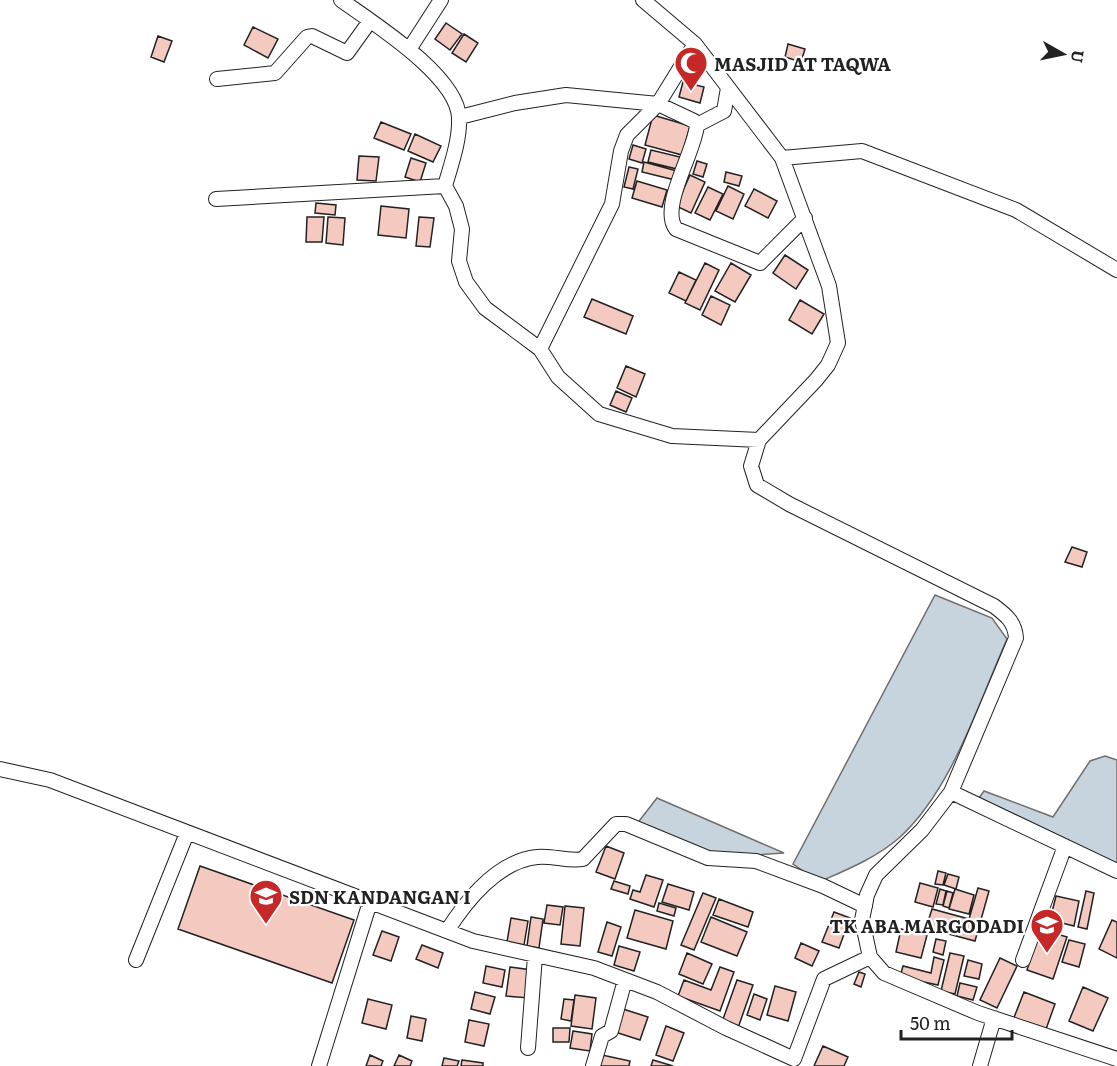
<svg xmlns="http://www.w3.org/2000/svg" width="1117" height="1066" font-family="Literata,serif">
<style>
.water{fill:#c7d3dd;stroke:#6f6f6f;stroke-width:1.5}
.building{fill:#f3c9c0;stroke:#222;stroke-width:1.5}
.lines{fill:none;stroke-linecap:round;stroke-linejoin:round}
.minor-casing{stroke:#222;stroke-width:16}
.minor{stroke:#fff;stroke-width:14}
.labels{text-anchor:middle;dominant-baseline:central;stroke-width:4.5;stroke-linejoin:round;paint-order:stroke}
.poi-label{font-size:18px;font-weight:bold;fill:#222;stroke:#fff;text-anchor:start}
</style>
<rect width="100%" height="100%" fill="#fff"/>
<path class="water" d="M935,595L992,618L1007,639C978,704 952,790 899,838C876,858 846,870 819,882L793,864Z
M1105,756L1117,760V863L979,798L984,791L1053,817L1090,761Z
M657,798L784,853L712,858L636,825Z"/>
<path class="building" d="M446,23L462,34L450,50L435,39Z
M253,27L278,39L268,58L244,45Z
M464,34L478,43L466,62L452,53Z
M158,36L172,41L164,62L151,57Z
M788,44L805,49L801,62L785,57Z
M683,82L704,87L700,103L679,97Z
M653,115L690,126L682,155L645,145Z
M381,122L411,134L404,150L374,138Z
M415,134L441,146L433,162L408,151Z
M633,145L646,149L642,163L629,159Z
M651,150L680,157L677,169L648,162Z
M359,156L379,157L376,181L357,180Z
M411,158L426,163L420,182L405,177Z
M697,161L707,164L703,177L693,174Z
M644,162L677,171L675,180L642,172Z
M629,167L638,169L633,189L624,187Z
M726,172L742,176L739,186L724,182Z
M690,175L705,182L691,213L676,206Z
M637,181L667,190L662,207L632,198Z
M728,186L744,194L733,219L716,211Z
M708,187L723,194L710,220L695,213Z
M754,189L777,201L768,218L745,206Z
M316,203L336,205L335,215L315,213Z
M381,206L409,209L406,238L378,235Z
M307,217H324L322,242H306Z
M328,217L345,218L343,245L326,243Z
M419,217L434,218L430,247L416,246Z
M785,255L808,270L796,289L773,273Z
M705,263L719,270L700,310L685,303Z
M731,263L751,275L735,302L715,291Z
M679,272L696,280L686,301L669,293Z
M711,296L730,305L721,325L702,315Z
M592,299L633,316L626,334L584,317Z
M800,300L824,314L812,334L789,320Z
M626,366L645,374L636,397L617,388Z
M616,391L632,398L626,412L610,405Z
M1072,547L1087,552L1082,567L1065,562Z
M606,846L624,853L615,879L596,872Z
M200,866L354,920L332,983L178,929Z
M938,871L946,873L943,885L935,884Z
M948,874L959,877L956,889L944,885Z
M646,875L663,880L654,907L630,899L633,890L640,892Z
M614,881L630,886L628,894L611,889Z
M920,883L938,888L933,907L915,902Z
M668,884L694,892L689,910L662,902Z
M978,888L989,891L975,941L926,928L932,909L969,919Z
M940,889L946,891L943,905L936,904Z
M955,889L974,895L969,914L949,909Z
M947,891L953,893L949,908L943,906Z
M1086,891L1094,893L1087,929L1078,927Z
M703,893L716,898L694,950L681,945Z
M1056,896L1079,901L1074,926L1050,920Z
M719,899L753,912L748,927L713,915Z
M659,903L676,908L674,916L657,911Z
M547,905L563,907L560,925L544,923Z
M565,906L584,908L580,946L561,944Z
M635,910L673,921L666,949L627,938Z
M834,912L850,918L839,948L822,942Z
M531,917L543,919L539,948L527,946Z
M711,917L747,932L737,956L701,942Z
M511,918L528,921L524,945L507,942Z
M1112,920L1117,922V958L1099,949Z
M607,922L621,927L612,956L598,952Z
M901,929L927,935L921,958L896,952Z
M1040,929L1067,937L1053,979L1027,970Z
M382,931L399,937L391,961L373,955Z
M936,939L946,941L943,955L933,952Z
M1069,940L1085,944L1079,967L1062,962Z
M801,943L819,951L812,966L795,958Z
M422,945L443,953L438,968L416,959Z
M619,946L640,952L634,971L614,965Z
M687,953L712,964L703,984L679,974Z
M950,953L964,956L955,994L941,991Z
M934,957L944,960L938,985L900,977L903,966L931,973Z
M1000,958L1017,966L997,1008L980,1000Z
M968,960L982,964L979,979L964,976Z
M486,966L505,970L502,987L483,983Z
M510,967L532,970L529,998L506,996Z
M720,967L734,972L720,1011L678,996L684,980L711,990Z
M859,972L865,974L861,987L854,984Z
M737,980L753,985L738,1028L722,1022Z
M960,983L977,987L973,1000L957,996Z
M775,986L796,992L788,1021L767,1015Z
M1083,987L1108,998L1093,1031L1069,1021Z
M475,992L495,997L490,1014L471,1009Z
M1024,992L1055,1004L1045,1032L1013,1020Z
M754,994L767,999L760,1020L747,1015Z
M575,995L596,998L592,1029L571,1026Z
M368,999L392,1005L386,1029L362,1023Z
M564,999L574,1000L571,1021L561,1019Z
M623,1009L648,1017L640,1040L615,1032Z
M411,1016L426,1019L422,1041L407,1038Z
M469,1020L489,1024L484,1046L465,1042Z
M666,1026L684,1033L673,1061L656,1055Z
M553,1028H570L569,1042H553Z
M573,1031L592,1034L590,1051L570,1048Z
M823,1046L848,1057L844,1066H814Z
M370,1055L383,1061L381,1066H366Z
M399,1055L412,1061L410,1066H394Z
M602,1055L630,1061L629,1066H599Z
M444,1058L459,1061L457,1066H442Z
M462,1060L483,1063V1066H461Z
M653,1060L673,1066H651Z"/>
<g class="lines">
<g class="minor-casing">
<path id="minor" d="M341,0C373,23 458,76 459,118C460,140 451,165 445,186L456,206L462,229L459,261L466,282L485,308L540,349L558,377L599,414L672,436L759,440
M643,0L695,44L782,158L829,286L838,343L828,365L816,380L759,440L751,466L757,485L789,504L994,606C1006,615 1015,622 1016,638L951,792L922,830L876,875L867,895L862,920L870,957
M410,48L441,0
M217,79L275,73L307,37L312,36L347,53L370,21
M460,117L515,103L566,95L658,104L694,121L697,125C695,152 659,207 676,229L760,263L805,218
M697,125L724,111L728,88
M782,158L862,151L1016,210L1117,270
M216,199L445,186
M540,349L612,204L621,151L627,135L658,104L695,44
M0,769L50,780L473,941L594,968L657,992L726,1028L794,1059L824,979L870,957L884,973L978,1013L1117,1059
M951,792L1117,871
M447,931C466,901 498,861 537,857C552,855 568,862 583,859L616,824H626L708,858L756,861L823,886L865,906
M136,960L187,833
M1023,960L1065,846
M528,1048L535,956
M319,1066L370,902
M593,1066L602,1036L611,1031L625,980
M980,1066L994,1018"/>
</g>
<use href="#minor" class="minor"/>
</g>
<defs>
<g id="mosque-pin" transform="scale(1.725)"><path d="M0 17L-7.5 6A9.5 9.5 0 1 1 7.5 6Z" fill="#c62828" stroke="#fff"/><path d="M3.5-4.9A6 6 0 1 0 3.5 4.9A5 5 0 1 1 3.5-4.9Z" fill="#fff"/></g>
<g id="school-pin" transform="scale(1.725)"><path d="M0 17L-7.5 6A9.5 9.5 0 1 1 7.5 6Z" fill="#c62828" stroke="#fff"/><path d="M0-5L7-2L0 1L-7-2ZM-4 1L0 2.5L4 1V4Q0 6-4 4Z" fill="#fff"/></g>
</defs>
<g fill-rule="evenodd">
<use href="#mosque-pin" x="691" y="63"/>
<use href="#school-pin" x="266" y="896"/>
<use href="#school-pin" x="1047" y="925"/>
</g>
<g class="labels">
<g class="poi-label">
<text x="714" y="63">MASJID AT TAQWA</text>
<text x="289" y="896">SDN KANDANGAN I</text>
<text x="1024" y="925" text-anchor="end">TK ABA MARGODADI</text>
</g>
</g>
<g transform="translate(1063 54) rotate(99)" stroke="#ffffff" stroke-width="4.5" paint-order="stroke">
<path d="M0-4.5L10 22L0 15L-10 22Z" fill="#222222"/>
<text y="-9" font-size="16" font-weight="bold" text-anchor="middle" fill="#222222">U</text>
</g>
<path d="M901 1030v9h111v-9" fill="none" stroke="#222222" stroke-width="3"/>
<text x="910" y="1030" font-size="18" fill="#222222" stroke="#ffffff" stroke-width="4.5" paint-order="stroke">50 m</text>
</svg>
